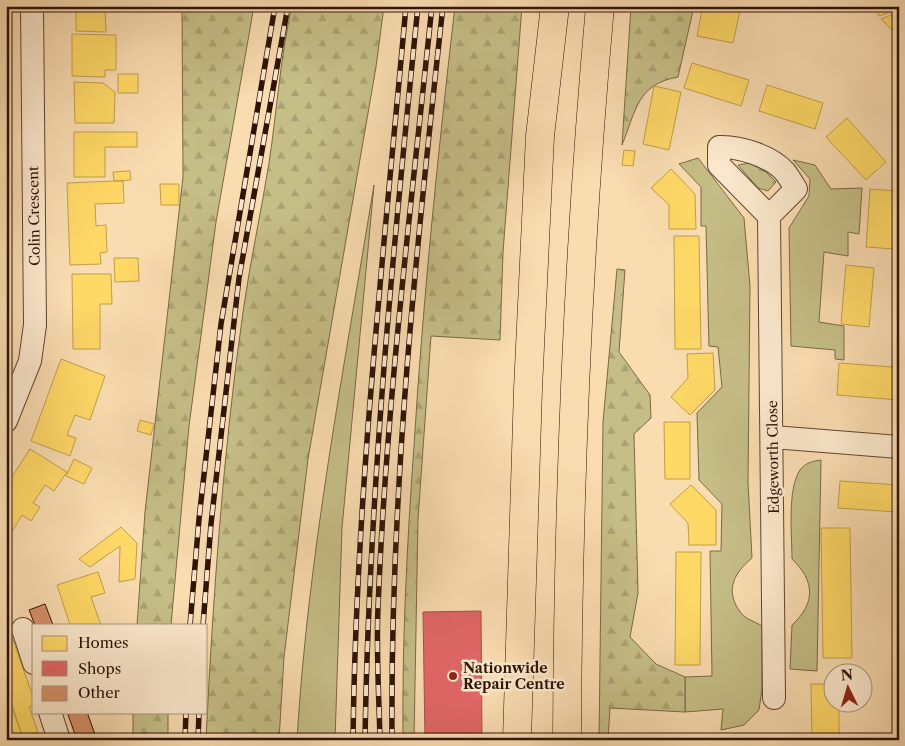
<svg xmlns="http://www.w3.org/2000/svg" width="905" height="746" font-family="'Libre Caslon Text',serif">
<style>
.green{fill:#c5be86;stroke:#7a6846}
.forest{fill:url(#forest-firs);stroke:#7a6846}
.homes{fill:#ffd966;stroke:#c09e49}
.shops{fill:#e06666;stroke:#ab4d49}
.building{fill:#d6926b;stroke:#2e1306}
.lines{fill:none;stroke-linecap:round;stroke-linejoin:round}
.minor-casing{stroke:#614530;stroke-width:24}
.motorway-casing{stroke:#2e1306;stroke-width:29}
.minor{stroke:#fbe8cc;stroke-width:22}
.motorway{stroke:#f9dcb0;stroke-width:28}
.rail-casing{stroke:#2e1306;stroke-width:5.5}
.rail{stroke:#fbe8cc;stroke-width:4;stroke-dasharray:11;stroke-linecap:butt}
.poi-dot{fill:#8f2418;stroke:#fbe8cc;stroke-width:2}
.labels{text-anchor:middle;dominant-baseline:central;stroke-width:5;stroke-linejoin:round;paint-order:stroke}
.street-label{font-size:14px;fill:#2e1306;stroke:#fbe8cc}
.poi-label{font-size:14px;font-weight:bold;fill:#2e1306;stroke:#fbe8cc;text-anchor:start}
</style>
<defs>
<pattern id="forest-firs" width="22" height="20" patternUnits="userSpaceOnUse" patternTransform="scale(1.25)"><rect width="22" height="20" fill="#c5be86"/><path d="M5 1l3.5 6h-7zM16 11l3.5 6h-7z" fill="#aaa272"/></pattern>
</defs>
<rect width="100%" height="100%" fill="#f9dcb0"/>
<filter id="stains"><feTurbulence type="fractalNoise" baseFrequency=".004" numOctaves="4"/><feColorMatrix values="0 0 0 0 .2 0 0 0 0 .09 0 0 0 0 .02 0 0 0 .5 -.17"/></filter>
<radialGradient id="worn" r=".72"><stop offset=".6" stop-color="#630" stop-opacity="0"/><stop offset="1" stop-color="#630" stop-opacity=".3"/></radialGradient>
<path class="green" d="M698,158L744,218L750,286L748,482L752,558C734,573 724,591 741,613C745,619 756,622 762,626V689L759,710L744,725L721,730L723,709L685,712V677L712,676L710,551H721L722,504L699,480L697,413L722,387L718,347L709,346L706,226H701V187L679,164Z
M793,160L815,165L831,189L862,188L859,234L848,232V256L824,252L819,322L844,326V360L835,359V350L791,346L789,228L809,196L810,179Z
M374,185L342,528L335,740H297C308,554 344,369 374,185Z
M821,460L817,671L790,669L792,625C816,603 815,581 792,559C792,536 787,489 800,470C805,463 813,461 821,460Z"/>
<path class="forest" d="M182,6H254L216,222L189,426L171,625H137L145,512L183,177Z
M292,6H384L376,67L308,459L284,657L279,740H206C213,597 223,453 243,312C250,262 261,213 269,163C277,111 280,58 292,6Z
M455,6H522L503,252L500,340L431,336L418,519L414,740H403C402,641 407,544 414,446C423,299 438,153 455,6Z
M631,6H694L678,77C637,84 636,111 622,145Z
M750,163L766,172L776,182L768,191L758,188L738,165Z
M617,269L625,270L619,352L650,395L651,418L634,434L638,593L630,637L656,664L685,677V712L610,708L608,740H599L603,422Z
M133,712H168V740H133Z"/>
<path class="homes" d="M76,6H105L106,32L76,31Z
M703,6H741L733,43L697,36Z
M875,6H899V9L879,16Z
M899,12V27L894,32L881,19Z
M72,34L116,35V70H105V77L72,76Z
M692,63L749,80L741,106L684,88Z
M118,74H138V93H118Z
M74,82L103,83L115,92L114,123H75Z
M767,85L823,103L815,129L759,111Z
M654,86L681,92L669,150L643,144Z
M847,118L886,162L866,180L826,137Z
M74,132H137V147H105V177H74Z
M624,150L635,151L633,166L622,165Z
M671,169L695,194L696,229H669V205L651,188Z
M130,171L131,180L114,181L113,172Z
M114,181H123L124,203L95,204L96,226L106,225L107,252L100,253L101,264L70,265L67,183Z
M160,184H179V205H161Z
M870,189L898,191L894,249L866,247Z
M674,236H699L701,349H675Z
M114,258H138L139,281L115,282Z
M846,265L874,268L869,327L841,324Z
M72,274H111L112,304H100V349H73Z
M713,353L715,390L690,415L671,397L688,378L687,354Z
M61,359L105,376L90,420L75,415L67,435L76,438L70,456L31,441Z
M893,362H899V400L837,395L839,363L893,367Z
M140,420L154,424L151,435L137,431Z
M664,422H690V479H665Z
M30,449L67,472L54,491L45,485L33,503L40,507L31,521L22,515L8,538L6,486Z
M74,459L92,468L84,484L66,476Z
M840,481L898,485L896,512L838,508Z
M691,485L716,510V545H689L688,523L670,504Z
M121,527L137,543L135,579L119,582L120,546L90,567L79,559Z
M821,528H850L852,658H823Z
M676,552H701L700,665H675Z
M98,572L105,593L91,597L101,625H70L57,585Z
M9,629L34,699V705L29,707L38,732L23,738L6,687V631Z
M811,684H832V704H839V740H812Z
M13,710L23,738L6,740V713Z"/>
<path class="shops" d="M481,611L482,740H425L423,612Z"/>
<path class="building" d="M45,604L53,625H35L29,610Z
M67,712H87L97,740H77Z"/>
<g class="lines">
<g class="minor-casing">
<path id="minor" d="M769,216L719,165V147C739,146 771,156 785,172C789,177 793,184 796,189L769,216L774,698
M6,421L30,361L35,325L32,6
M773,437L899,447
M23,629L34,663
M50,712L59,740"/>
</g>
<g class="motorway-casing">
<path id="motorway" d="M517,740L528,389L540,136L555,6
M567,740C568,495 578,250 600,6"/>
</g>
<use href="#minor" class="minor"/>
<use href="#motorway" class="motorway"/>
<g class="rail-casing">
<path id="rail" d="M190,625L199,519L221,324L275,6
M203,625L211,524L239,278L288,6
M185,740L186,712
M198,740L199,712
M353,740C356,494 384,251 406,6
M365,740C369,494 393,250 418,6
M380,740C379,696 376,651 378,608C386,406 411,207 432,6
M392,740C390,494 416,250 443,6"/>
</g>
<use href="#rail" class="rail"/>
</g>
<circle class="poi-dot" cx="453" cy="676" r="5"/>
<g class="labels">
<g class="street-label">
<text transform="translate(34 216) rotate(-91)">Colin Crescent</text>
<text transform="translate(773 457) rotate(-91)">Edgeworth Close</text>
</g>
<g class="poi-label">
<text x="463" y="668">Nationwide<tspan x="463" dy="16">Repair Centre</tspan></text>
</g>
</g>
<rect width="905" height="746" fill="none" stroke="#f9dcb0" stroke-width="25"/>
<rect x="8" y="8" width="890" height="731" fill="none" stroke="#2e1306" stroke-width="2.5"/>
<rect x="12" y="12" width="880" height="721" fill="none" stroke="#2e1306"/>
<rect x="32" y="624" width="175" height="90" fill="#fbe8cc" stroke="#a9937d"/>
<rect x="42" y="636" width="25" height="15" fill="#ffd966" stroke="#a9937d"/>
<text x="78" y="648" font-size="15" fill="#2e1306">Homes</text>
<rect x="42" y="661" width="25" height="15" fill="#e06666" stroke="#a9937d"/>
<text x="78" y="674" font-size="15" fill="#2e1306">Shops</text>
<rect x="42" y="686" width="25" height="15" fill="#d6926b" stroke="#a9937d"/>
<text x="78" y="698" font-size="15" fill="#2e1306">Other</text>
<g transform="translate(848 688) rotate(355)"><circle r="24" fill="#fbe8cc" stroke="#a9937d"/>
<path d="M0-4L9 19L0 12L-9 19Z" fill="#8f2418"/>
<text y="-8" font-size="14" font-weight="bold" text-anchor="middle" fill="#2e1306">N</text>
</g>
<rect width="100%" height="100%" filter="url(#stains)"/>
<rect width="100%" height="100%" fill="url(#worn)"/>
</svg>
